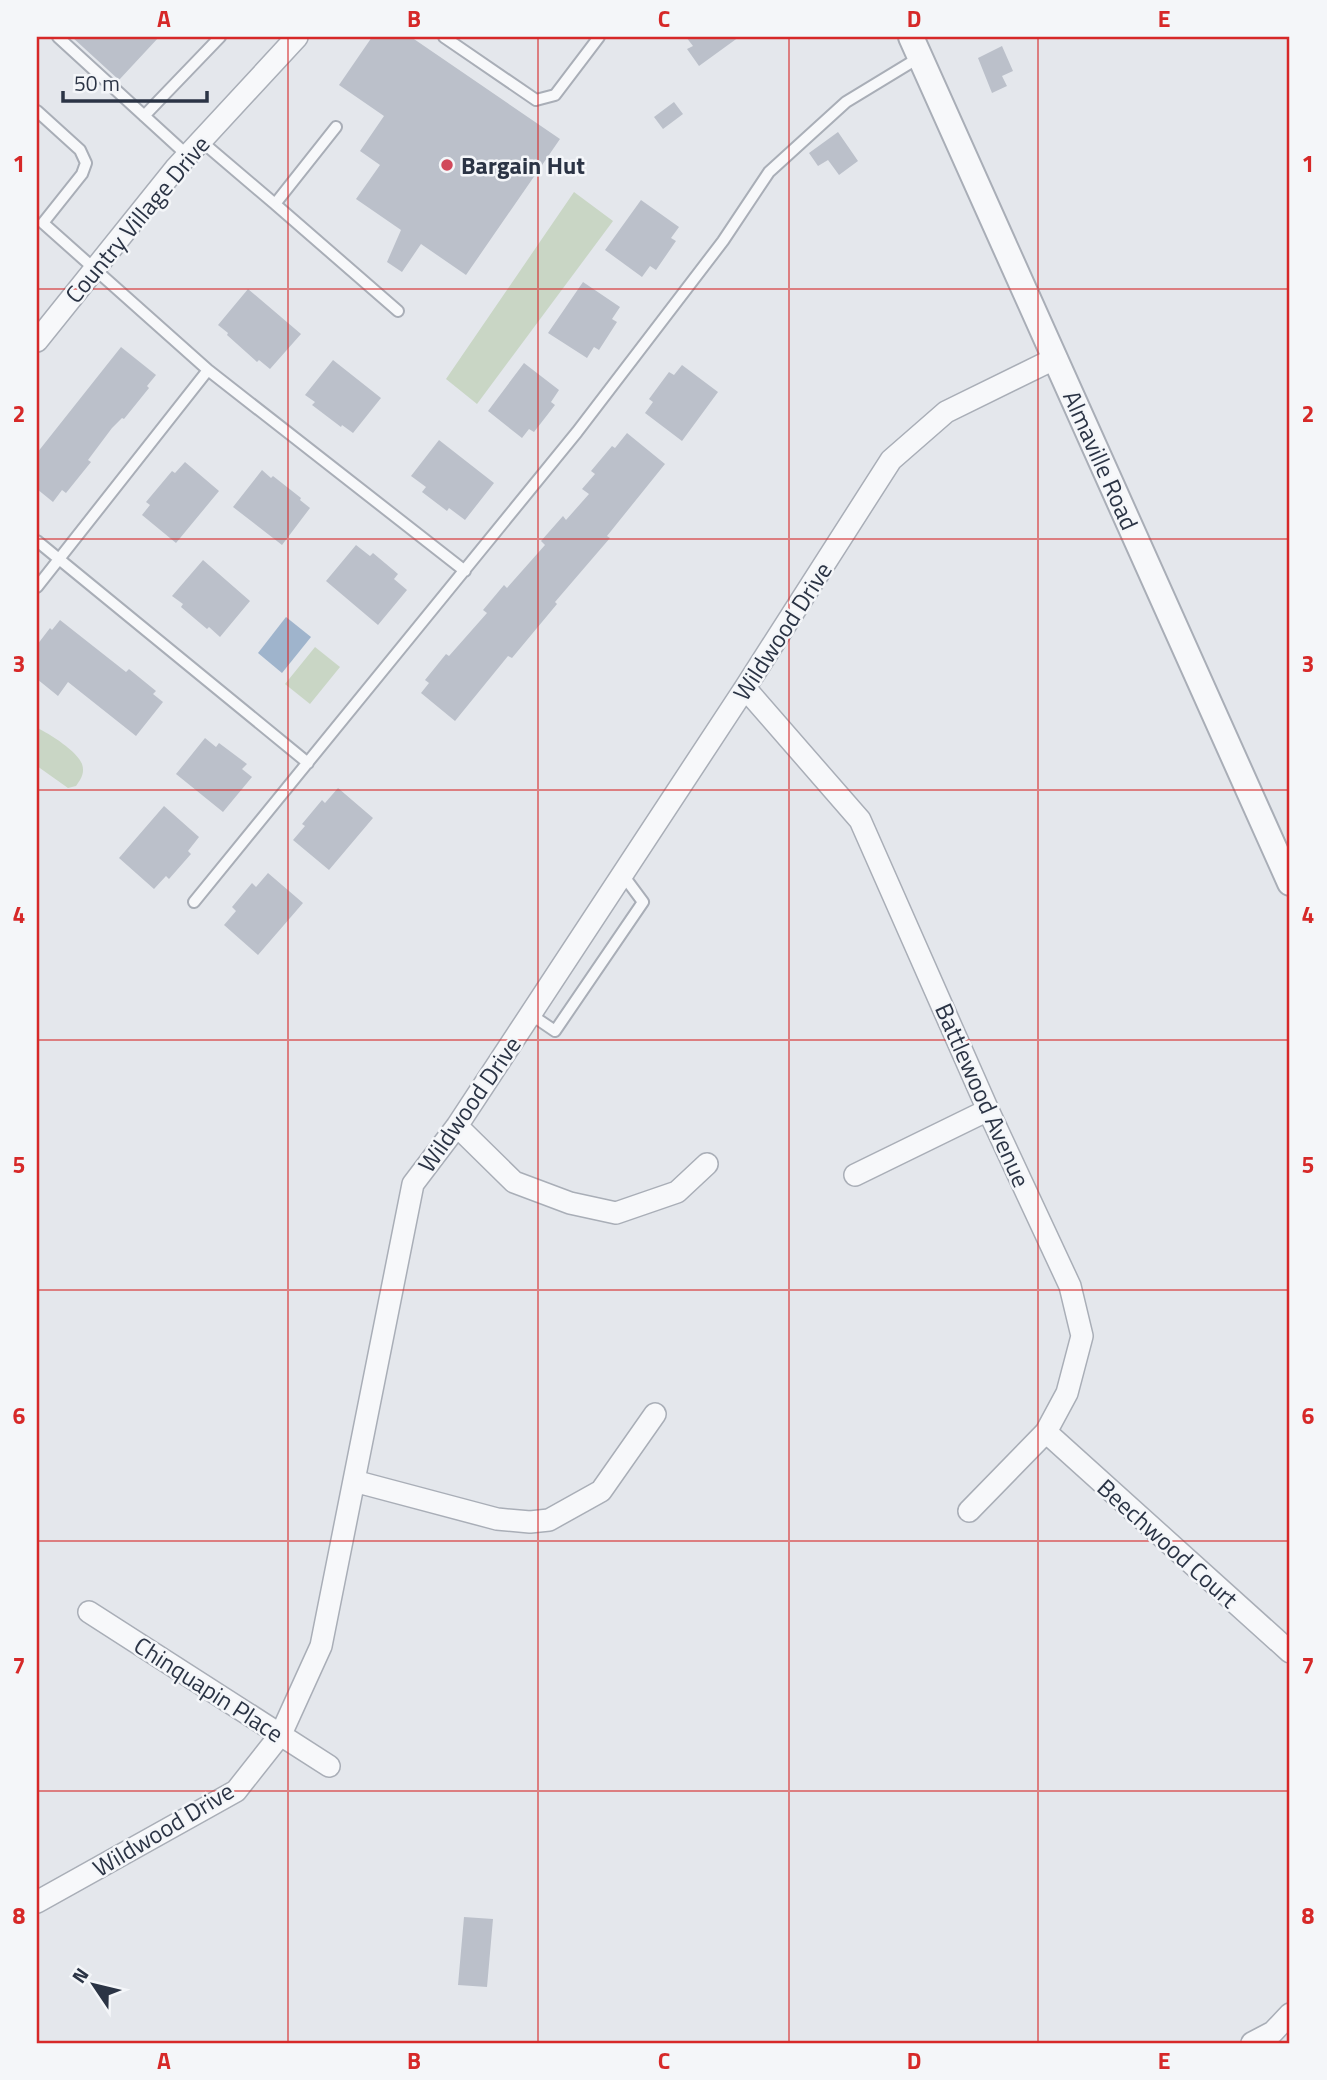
<svg xmlns="http://www.w3.org/2000/svg" width="1327" height="2080" font-family="'Titillium Web',sans-serif">
<style>
.green{fill:#c9d6c5}
.water{fill:#9fb4cc}
.building{fill:#bbc0ca}
.lines{fill:none;stroke-linecap:round;stroke-linejoin:round}
.service-casing{stroke:#a9aeb7;stroke-width:14}
.minor-casing{stroke:#a9aeb7;stroke-width:24}
.tertiary-casing{stroke:#a9aeb7;stroke-width:28}
.service{stroke:#f7f8fa;stroke-width:10}
.minor{stroke:#f7f8fa;stroke-width:21}
.tertiary{stroke:#f7f8fa;stroke-width:24}
.grid{fill:none;stroke:#d62828;stroke-width:2;stroke-opacity:0.55}
.poi-dot{fill:#d1495b;stroke:#f4f6f9;stroke-width:2.5}
.labels{text-anchor:middle;dominant-baseline:central;stroke-width:5;stroke-linejoin:round;paint-order:stroke}
.poi-label{font-size:24px;font-weight:bold;fill:#2b3445;stroke:#f4f6f9;text-anchor:start}
.street-label{font-size:24px;fill:#2b3445;stroke:#f4f6f9}
.neatline{fill:none;stroke:#d62828;stroke-width:2.5}
.grid-label{font-size:23px;text-anchor:middle;font-weight:bold;fill:#d62828}
</style>
<rect width="100%" height="100%" fill="#e4e7ec"/>
<path class="green" d="M574,192L613,221L477,404L446,379Z
M315,647L340,667L310,704L285,684Z
M37,728C49,733 78,752 82,764C85,773 81,779 76,786L68,788L37,766Z"/>
<path class="water" d="M286,617L311,637L282,673L258,653Z"/>
<path class="building" d="M72,37H159L119,80Z
M372,37H411L560,139L466,275L421,244L402,272L387,262L401,230L356,199L380,165L360,151L384,116L339,85Z
M686,37H739L699,66L687,49L693,46Z
M1002,46L1013,71L1002,76L1007,86L992,93L978,58Z
M674,102L683,114L663,129L654,117Z
M838,132L858,161L839,175L828,160L818,166L809,153Z
M641,200L679,227L671,238L676,241L656,270L650,266L642,277L605,250Z
M583,282L620,307L612,319L617,322L599,350L594,347L587,358L548,333Z
M248,289L301,334L270,369L259,360L257,362L227,335L228,333L218,325Z
M121,347L156,375L147,386L149,388L124,419L122,418L112,428L88,460L91,462L66,493L62,490L53,502L37,489V453Z
M333,360L381,398L353,433L342,425L341,427L312,405L315,402L305,395Z
M524,363L559,390L551,402L555,405L534,432L529,429L522,438L488,411Z
M682,365L718,392L682,441L645,413L653,402L649,399L669,372L674,375Z
M627,433L665,464L607,536L610,538L555,602L557,604L512,658L508,656L455,721L421,693L429,683L425,680L446,654L449,656L487,613L483,610L504,585L507,588L545,545L541,541L563,516L566,520L589,494L582,489L595,474L591,471L612,446L615,448Z
M439,440L494,483L465,520L449,508L447,511L422,492L426,487L411,476Z
M185,462L219,491L176,543L142,515L150,505L146,502L172,471L175,473Z
M262,470L271,478L273,476L301,498L300,500L310,508L282,545L233,507Z
M356,545L370,556L373,553L398,574L394,579L407,590L378,625L326,581Z
M203,560L250,601L220,637L209,627L207,629L181,607L183,604L172,596Z
M60,620L126,672L129,669L156,691L153,694L163,702L136,736L68,682L58,696L37,679V645L50,628L52,630Z
M205,738L216,747L219,743L247,764L242,769L252,777L223,812L176,774Z
M338,788L373,818L329,870L293,840L305,826L302,824L322,800L325,803Z
M164,806L199,837L188,851L191,854L169,879L166,876L154,889L119,858Z
M268,873L303,903L258,955L224,925L236,911L232,907L252,883L256,887Z
M464,1917L493,1919L487,1987L458,1985Z"/>
<g class="lines">
<g class="service-casing">
<path id="service" d="M58,37L187,155
M444,37L536,100L555,95L599,37
M37,111L80,150L86,163L82,174L43,223L208,370L465,571
M144,116L220,37
M201,141L275,204L336,127
M275,204L398,311
M37,541L308,763
M37,587L208,370
M194,902L577,432L723,241L769,172L846,102L920,57
M530,1014L555,1031L643,902L623,875"/>
</g>
<g class="minor-casing">
<path id="minor" d="M37,341L175,169L297,37
M745,688L860,820L988,1110L1070,1286L1082,1336L1067,1393L1046,1432L969,1511
M457,1126L514,1182L570,1203L616,1213L677,1192L707,1164
M855,1175L988,1110
M1046,1432L1290,1652
M354,1481L497,1519L530,1522L549,1520L601,1491L655,1414
M89,1612L329,1766
M37,1902L236,1791L281,1734L321,1646L413,1184L457,1126L745,688L891,460L946,412L1056,358
M1252,2043L1273,2032L1290,2014"/>
</g>
<g class="tertiary-casing">
<path id="tertiary" d="M911,37L1290,883"/>
</g>
<use href="#service" class="service"/>
<use href="#minor" class="minor"/>
<use href="#tertiary" class="tertiary"/>
</g>
<path class="grid" d="M288,37V2043M538,37V2043M789,37V2043M1038,37V2043M37,289H1290M37,539H1290M37,790H1290M37,1040H1290M37,1290H1290M37,1541H1290M37,1791H1290"/>
<circle class="poi-dot" cx="447" cy="165" r="7"/>
<g class="labels">
<g class="poi-label">
<text x="461" y="165">Bargain Hut</text>
</g>
<g class="street-label">
<text transform="translate(137 219) rotate(-50)">Country Village Drive</text>
<text transform="translate(1101 460) rotate(66)">Almaville Road</text>
<text transform="translate(782 631) rotate(-57)">Wildwood Drive</text>
<text transform="translate(983 1095) rotate(66)">Battlewood Avenue</text>
<text transform="translate(469 1104) rotate(-55)">Wildwood Drive</text>
<text transform="translate(1168 1543) rotate(42)">Beechwood Court</text>
<text transform="translate(209 1689) rotate(33)">Chinquapin Place</text>
<text transform="translate(163 1829) rotate(-31)">Wildwood Drive</text>
</g>
</g>
<rect width="1327" height="2080" fill="none" stroke="#f4f6f9" stroke-width="77"/>
<g transform="translate(94 1985) rotate(305)" stroke="#f4f6f9" stroke-width="5" paint-order="stroke">
<path d="M0-5L12 26L0 18L-12 26Z" fill="#2b3445"/>
<text y="-10" font-size="19" font-weight="bold" text-anchor="middle" fill="#2b3445">N</text>
</g>
<path d="M63 91v10h144v-10" fill="none" stroke="#2b3445" stroke-width="3.5"/>
<text x="74" y="91" font-size="21" fill="#2b3445" stroke="#f4f6f9" stroke-width="5" paint-order="stroke">50 m</text>
<rect x="38" y="38" width="1250" height="2004" class="neatline"/>
<g class="grid-label">
<text x="164" y="27">A</text>
<text x="414" y="27">B</text>
<text x="664" y="27">C</text>
<text x="914" y="27">D</text>
<text x="1164" y="27">E</text>
<text x="19" y="172">1</text>
<text x="1308" y="172">1</text>
<text x="19" y="422">2</text>
<text x="1308" y="422">2</text>
<text x="19" y="672">3</text>
<text x="1308" y="672">3</text>
<text x="19" y="923">4</text>
<text x="1308" y="923">4</text>
<text x="19" y="1173">5</text>
<text x="1308" y="1173">5</text>
<text x="19" y="1424">6</text>
<text x="1308" y="1424">6</text>
<text x="19" y="1674">7</text>
<text x="1308" y="1674">7</text>
<text x="19" y="1924">8</text>
<text x="1308" y="1924">8</text>
<text x="164" y="2069">A</text>
<text x="414" y="2069">B</text>
<text x="664" y="2069">C</text>
<text x="914" y="2069">D</text>
<text x="1164" y="2069">E</text>
</g>
</svg>
